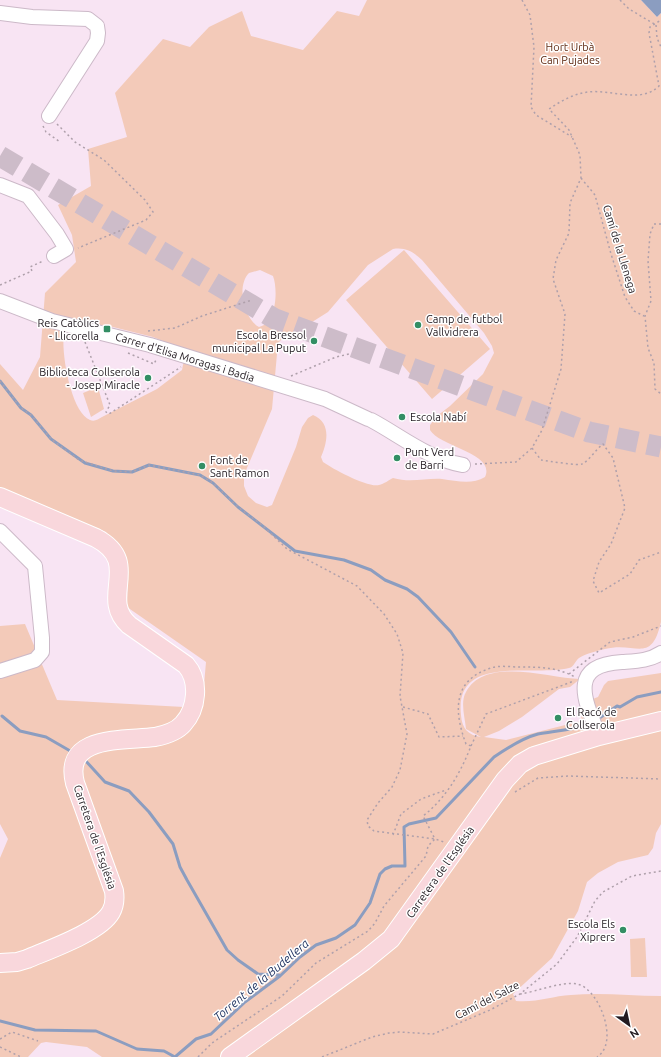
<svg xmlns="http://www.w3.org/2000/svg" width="661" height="1057" font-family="Ubuntu,sans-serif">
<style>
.green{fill:#f3cab9;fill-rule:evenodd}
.water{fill:#8b9dc0}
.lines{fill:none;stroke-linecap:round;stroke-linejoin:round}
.stream{stroke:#8b9dc0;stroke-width:3}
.highway-tunnel{stroke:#cdbcc9;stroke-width:21;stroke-dasharray:21 10;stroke-linecap:butt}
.minor-casing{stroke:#ccb9c8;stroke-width:16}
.major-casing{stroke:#fff;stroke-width:20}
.path{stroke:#afa0ab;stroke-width:1.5;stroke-dasharray:2 3;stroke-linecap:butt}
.minor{stroke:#fff;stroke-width:14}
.major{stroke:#f9d7dc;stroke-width:18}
.poi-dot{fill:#338e64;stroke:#fff;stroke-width:1.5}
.labels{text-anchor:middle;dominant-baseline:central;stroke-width:3;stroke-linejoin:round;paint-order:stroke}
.park-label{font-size:11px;fill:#602b13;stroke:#fff}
.street-label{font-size:11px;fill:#221b21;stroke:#fff}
.poi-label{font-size:11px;fill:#221b21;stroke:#fff;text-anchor:start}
.water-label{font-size:12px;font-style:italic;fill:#1c305e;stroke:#fff}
</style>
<rect width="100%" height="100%" fill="#f8e4f3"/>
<path class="green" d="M367,0H641L657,17L661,13V622C651,665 636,641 605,649C597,651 587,653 579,658C575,661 574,667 569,668C534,677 454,653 461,715C462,729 468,735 481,737L466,729C465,718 460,702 466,692C485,656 548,678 580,679L570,687L559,689L522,717L499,731L484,737L506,740L581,721C583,706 582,703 598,697L604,685L608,681L661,673V824L656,833L653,848L648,855L618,862L598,873L587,882L578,911L552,958L513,994L516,1001C536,1003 552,996 571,995C601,992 631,996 661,996V1057H102L87,1047L46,1042L41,1043L28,1057H0V858L8,839L0,824V626L25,624L57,700L202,708L206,662L127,607L128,573L122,553L106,532L0,487V364L23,390L40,357L45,293L76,262L72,235L58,205L91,186L88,149L127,137L115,93L163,39L190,47L209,27L242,11L251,36L303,50L337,11L359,16ZM393,249C406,247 413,252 422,260L484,333L492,346L494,353L483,374L450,406L437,416L430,425V430C440,447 496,453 485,477C472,485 457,481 442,479C426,478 410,483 393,478C389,480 384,484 379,485C368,488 333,469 323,462L321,457C327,443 332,423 313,415L308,418L302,427L296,447L272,505L267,507L256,503L248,496L244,486V475L272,409L278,343L286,335L301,329L328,312L368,265ZM260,270L273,276C278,289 277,324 259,327C244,319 236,286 249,273ZM85,320L98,326L105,325L153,337L178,347L185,355L182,370L157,389L102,417C98,419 95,422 90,420C70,412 59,345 65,327L74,321Z
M404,250L490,349L432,399L346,300Z
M98,387L104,409L91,417L83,393Z
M645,938L647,977H631L630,939Z"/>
<path class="water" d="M641,0H661V13L657,17Z"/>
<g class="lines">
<path class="stream" d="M0,381L21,408L31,415L51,439L85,463L113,471L132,472L149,465L200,475L213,483L238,507L295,551L344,560L371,570L385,580L407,589L418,597L451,632L475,667
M2,716L20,731L46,737L72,752
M598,719L617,706L620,707L637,697L661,692
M84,759L105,782L129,791L149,812L173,844L180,867L187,880L227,950L238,960L258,974L279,975
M0,1021L35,1030L96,1031L137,1049L164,1051L175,1057L196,1039L211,1034L245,1002L280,976L300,957L316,945L336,938L355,925L370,903L380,874L385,869L392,866H405L404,827L409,824L436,818L494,757C507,748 523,738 538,734C556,731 573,730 590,724"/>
<path class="highway-tunnel" d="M0,156L275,319L589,432L661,447"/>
<g class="minor-casing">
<path id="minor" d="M0,13L32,17L88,19L97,26L98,33L97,41L49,116
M0,185L28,196L57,234L66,249L54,256
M0,301L52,321L150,345L325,399L368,419
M371,420C401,436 428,459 463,465
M0,531L35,566L42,638V652L35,660L0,671
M599,736C585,701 567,665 622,662C636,661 649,661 661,653"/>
</g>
<g class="major-casing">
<path id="major" d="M0,497L96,538C143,563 98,597 129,625L186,665C200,681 197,709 183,724C176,732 165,735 155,737C122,741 63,735 75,783L114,891C115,898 115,905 111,912C100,932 48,950 27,959L17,962L0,963
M230,1057L364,961L391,939L505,780L520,764L534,756L599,736L661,721"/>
</g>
<path class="path" d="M522,0L530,15L534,47L531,107L536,115L572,137
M620,0L629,9L656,25
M656,25L657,38L661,47
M57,124L75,142L104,160L145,200L153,212L146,220L78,248
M43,126L46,132L60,142
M581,178L595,195L611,254L625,297L634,311L644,316
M661,224H654L650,234L648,261L651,301L645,316L648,348L654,363L655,389L661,394
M0,285L32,271L30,267L43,261
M148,331L175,328L202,316L252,300
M85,342L110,405L106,412L109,414L181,367
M128,353L154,364L156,360
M291,376L336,357L349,354
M0,381L21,408L31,415L51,439L79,460L113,471L132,472L149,465L200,475L213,483L238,507L262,525L287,549L357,586L384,614L397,634L403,653L400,696L407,734L400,770L392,787L378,803L367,820L368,826L374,831L435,839L444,842
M532,448L541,460C548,461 579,466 582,464C590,460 596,449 603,444L613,458L625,508L611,544L599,562L593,581L599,593L630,574L639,560L661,552
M475,464L516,462L532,448L542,430L561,369L565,314L553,279L556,260L569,233L570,203L581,178L580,155L569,130L549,109C561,101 573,94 588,92C611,89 641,104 659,86L649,33L650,27L661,20
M569,674L610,642L633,637L661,626
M403,707L428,714L439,737L463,736
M471,746L486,714L574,681
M515,792L538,778L568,776L661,779
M393,835L401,814L421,799L446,790
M520,994C536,992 561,981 577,984C599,988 620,1043 597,1057
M0,1039L12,1032L38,1041
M0,1047L21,1057
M198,1057L212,1043L282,996L316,963L368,931L375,923L384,906L426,856L428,846L435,839L423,816C446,798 460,774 471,746L466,744C454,712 452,680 491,668C499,665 511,667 519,667C540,667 556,667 575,677
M322,1057L372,1037L389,1033L399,1032L433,1034L490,1010L520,994L557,964L577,937L595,901L603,892L632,876L661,871"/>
<use href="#minor" class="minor"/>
<use href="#major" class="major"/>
</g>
<g class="poi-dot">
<circle cx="418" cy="325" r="4"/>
<rect x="103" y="325" width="8" height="8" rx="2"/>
<circle cx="314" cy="341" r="4"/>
<circle cx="148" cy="378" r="4"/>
<circle cx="402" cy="417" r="4"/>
<circle cx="397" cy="458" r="4"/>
<circle cx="202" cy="466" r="4"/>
<circle cx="558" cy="718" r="4"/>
<circle cx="623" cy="930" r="4"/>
</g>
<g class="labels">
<g class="park-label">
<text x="570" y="47">Hort Urbà<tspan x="570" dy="13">Can Pujades</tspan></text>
</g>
<g class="street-label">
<text transform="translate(620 249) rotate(73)">Camí de la Llenega</text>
<text transform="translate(185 357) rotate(17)">Carrer d'Elisa Moragas i Badia</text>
<text transform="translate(95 837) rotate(71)">Carretera de l'Església</text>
<text transform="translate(440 872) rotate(-55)">Carretera de l'Església</text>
<text transform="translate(487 1000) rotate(-27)">Camí del Salze</text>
</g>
<g class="poi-label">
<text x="426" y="319">Camp de futbol<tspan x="426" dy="13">Vallvidrera</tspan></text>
<text x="99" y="323" text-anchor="end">Reis Catòlics<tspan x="99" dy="13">- Llicorella</tspan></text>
<text x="306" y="335" text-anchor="end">Escola Bressol<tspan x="306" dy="13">municipal La Puput</tspan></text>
<text x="140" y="372" text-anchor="end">Biblioteca Collserola<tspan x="140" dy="13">- Josep Miracle</tspan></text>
<text x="410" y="417">Escola Nabí</text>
<text x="405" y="452">Punt Verd<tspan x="405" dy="13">de Barri</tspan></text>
<text x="210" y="460">Font de<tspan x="210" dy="13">Sant Ramon</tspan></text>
<text x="566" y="712">El Racó de<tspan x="566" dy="13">Collserola</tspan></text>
<text x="615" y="924" text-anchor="end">Escola Els<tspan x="615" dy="13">Xiprers</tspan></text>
</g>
<g class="water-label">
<text transform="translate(261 980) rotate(-40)">Torrent de la Budellera</text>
</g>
</g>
<g transform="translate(629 1025) rotate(147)" stroke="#ffffff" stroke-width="3" paint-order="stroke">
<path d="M0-3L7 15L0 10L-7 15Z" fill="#221b21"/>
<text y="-6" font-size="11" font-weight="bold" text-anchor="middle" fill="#221b21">N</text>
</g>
</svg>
